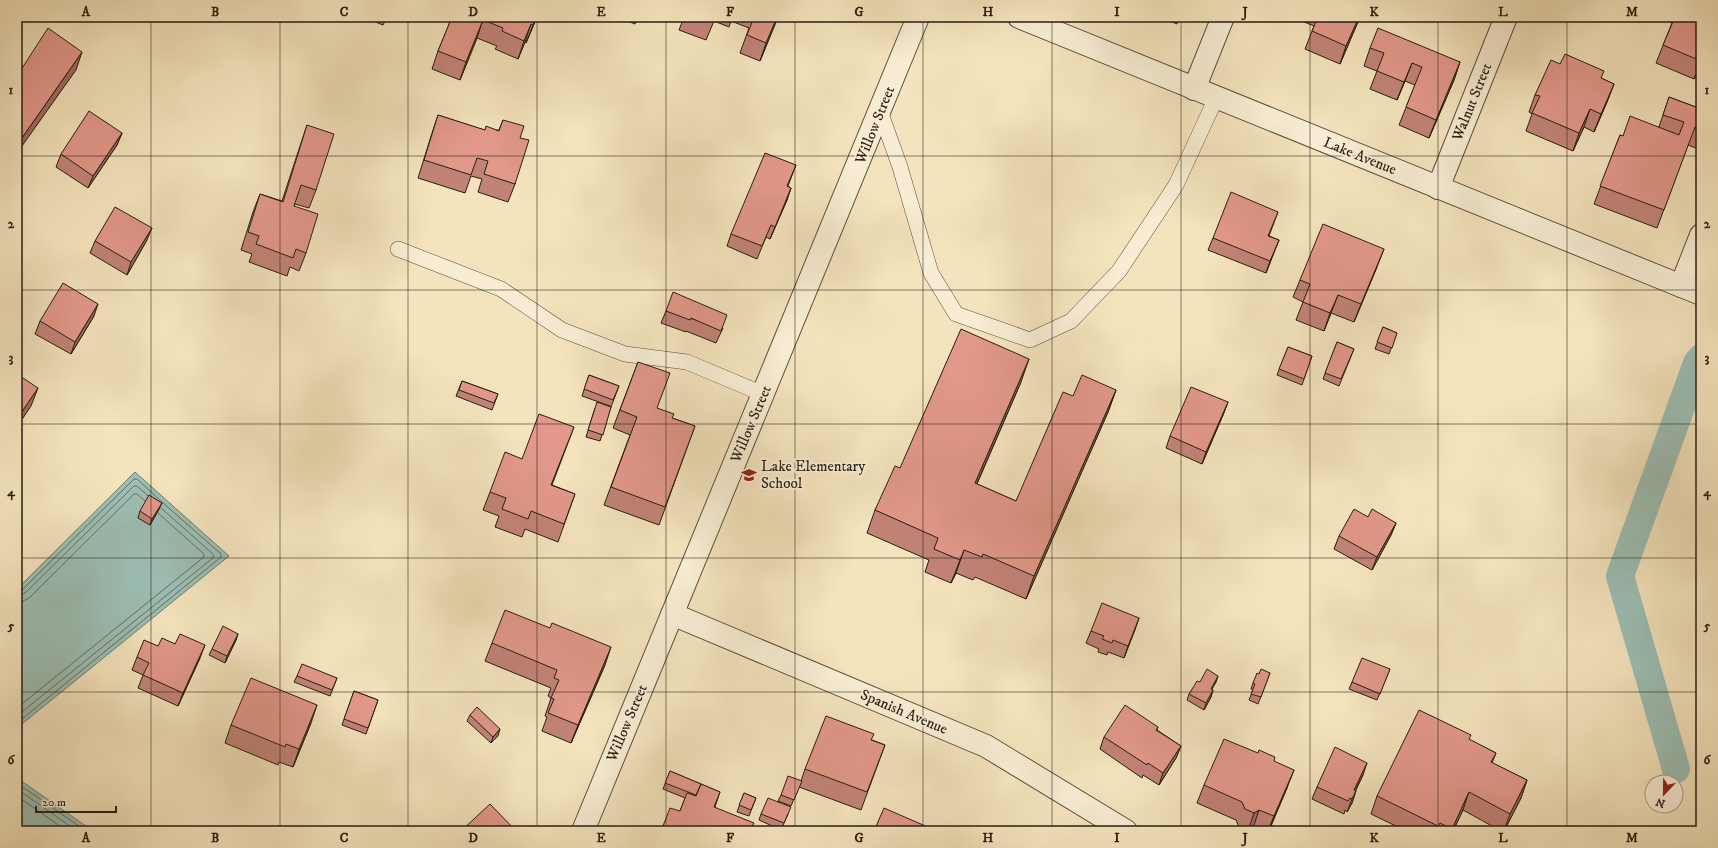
<svg xmlns="http://www.w3.org/2000/svg" width="1718" height="848" font-family="'IM FELL DW Pica',serif">
<style>
.water{fill:#9cbeb3;stroke:#6d7e72}
.lines{fill:none;stroke-linecap:round;stroke-linejoin:round}
.shore{stroke:#626e62;stroke-width:1}
.canal{stroke:#9cbeb3;stroke-width:28}
.service-casing{stroke:#5a4f3b;stroke-width:16}
.minor-casing{stroke:#5a4f3b;stroke-width:24}
.tertiary-casing{stroke:#5a4f3b;stroke-width:24}
.service{stroke:#f8edd4;stroke-width:15}
.minor{stroke:#f8edd4;stroke-width:22}
.tertiary{stroke:#f8edd4;stroke-width:22}
.wall{fill:#c28377;stroke:#271d10}
.shaded-wall{fill:#9e6a61;stroke:#271d10}
.building{fill:#e2988a;stroke:#271d10}
.grid{fill:none;stroke:#271d10;stroke-width:1;stroke-opacity:0.55}
.labels{text-anchor:middle;dominant-baseline:central;stroke-width:3.5;stroke-linejoin:round;paint-order:stroke}
.street-label{font-size:15px;fill:#271d10;stroke:#f8edd4}
.poi-label{font-size:15px;fill:#271d10;stroke:#f8edd4;text-anchor:start}
.neatline{fill:none;stroke:#271d10;stroke-width:1.5}
.grid-label{font-size:13px;text-anchor:middle;font-weight:bold;fill:#271d10}
</style>
<rect width="100%" height="100%" fill="#f4e4bd"/>
<filter id="stains"><feTurbulence type="fractalNoise" baseFrequency=".005" numOctaves="4"/><feColorMatrix values="0 0 0 0 .2 0 0 0 0 .09 0 0 0 0 .02 0 0 0 .5 -.17"/></filter>
<radialGradient id="worn" r=".72"><stop offset=".6" stop-color="#630" stop-opacity="0"/><stop offset="1" stop-color="#630" stop-opacity=".3"/></radialGradient>
<path class="water" d="M135,472L229,556L17,728V589Z
M17,778L93,831H17Z"/>
<g class="lines">
<path class="shore" d="M17,591L22,590L134,479H137L162,502
M17,596L25,593L134,486H137L148,496
M17,602L23,601L29,598L134,494H137L145,501
M17,708L204,557V554L158,513
M17,716L214,557L213,554L161,508
M17,723L221,557V554L162,502
M17,783L86,831
M17,789L77,831
M17,796L67,831"/>
<path class="canal" d="M1676,769L1620,576L1697,363L1701,358"/>
<g class="service-casing">
<path id="service" d="M880,111L900,167L931,273L956,314L1030,340L1071,321L1119,271L1176,185L1216,98
M398,249L501,289L562,330L625,354L687,362L763,394"/>
</g>
<g class="minor-casing">
<path id="minor" d="M1194,89L1223,17
M1438,188L1506,17
M1681,286L1701,235
M672,614L986,746L1126,831
M583,831L918,17"/>
</g>
<g class="tertiary-casing">
<path id="tertiary" d="M1019,17L1701,294"/>
</g>
<use href="#service" class="service"/>
<use href="#minor" class="minor"/>
<use href="#tertiary" class="tertiary"/>
</g>
<path class="wall" d="M363,17H387L383,25Z
M452,17H537L526,43L525,42L518,59L495,49L497,46L477,38L460,80L432,69L438,51Z
M618,17H638L635,24Z
M684,17H778L760,61L740,53L749,28L731,21L729,27L714,21L706,40L679,30Z
M1160,17H1179L1177,24Z
M1292,17H1360L1340,64L1305,49L1314,26Z
M1440,17H1446L1445,19Z
M1453,17H1463L1461,20Z
M1664,17H1701V63L1694,79L1656,63L1672,23L1663,19Z
M1370,48L1460,62L1454,80L1429,138L1399,125L1415,85L1405,81L1397,100L1370,89L1377,71L1364,66Z
M1560,64L1601,78L1614,84L1607,102L1594,132L1584,127L1573,151L1526,131L1532,114L1529,112L1535,95Z
M1669,97L1701,109V150L1688,145L1657,228L1594,204L1620,135L1623,136L1659,127Z
M438,115L484,130H499L503,120L520,138L515,184L508,202L478,192L482,179L471,176L465,193L418,178L432,133Z
M307,125L316,190L309,208L295,204L294,206L306,253L299,271L290,267L287,276L249,262L252,254L241,250L253,212L260,194L282,201L301,143Z
M122,133L117,145L88,188L56,167L61,154Z
M796,165L788,186L791,188L787,200L770,239L766,237L757,259L727,246L731,234Z
M1278,212L1269,236L1279,240L1266,273L1208,250L1213,238Z
M147,240L127,275L90,253L95,241Z
M1377,267L1354,322L1331,313L1324,331L1296,320L1303,302L1293,297L1300,280Z
M666,311L723,328L716,343L686,331V332L661,323Z
M94,316L71,354L35,334L40,321Z
M1383,327L1397,333L1389,354L1375,349Z
M1337,342L1354,349L1339,386L1323,379Z
M1288,347L1312,356L1302,385L1277,375Z
M638,362L657,408L672,418L695,426L659,525L604,505L630,435L613,428Z
M589,375L619,386L611,407L600,441L586,437L595,408L610,406L582,396Z
M462,381L498,394L492,410L456,396Z
M1021,382L977,484L1016,501L1073,396L1116,390L1108,412L1026,599L975,577L973,580L956,573L951,583L925,572L929,560L867,533L875,510L900,468Z
M1228,402L1223,415L1202,464L1166,448L1170,436Z
M574,427L552,485L575,494L558,542L525,529L522,537L495,527L499,516L483,510L490,492L522,459Z
M159,509L150,525L138,518L140,511Z
M1368,517L1396,523L1391,535L1372,570L1334,549L1339,536Z
M1139,618L1124,658L1108,652L1107,655L1098,652L1099,649L1086,643L1091,631Z
M238,634L236,640L225,663L209,655L212,649Z
M492,643L605,665L571,743L542,731L547,717L545,716L551,698L548,696L551,688L485,661Z
M175,644L200,658L178,706L138,688L143,675L132,670L137,657L158,646Z
M1390,669L1377,700L1349,689L1352,682Z
M1270,673L1258,704L1249,700L1253,690L1251,689L1253,683L1259,674Z
M297,676L337,678L330,696L294,682Z
M1218,676L1216,682L1212,689L1213,690L1211,697L1204,710L1187,700L1189,694L1200,682Z
M354,691L378,700L366,734L342,725Z
M470,715L498,736L491,743L467,721Z
M311,723L293,767L279,762L278,765L225,743L231,725Z
M1158,727L1157,730L1181,746L1176,758L1159,785L1143,775L1142,778L1100,749L1104,737Z
M872,740L885,745L861,810L799,787L791,806L778,801L781,795L801,781L805,769Z
M1469,740L1496,753L1492,763L1527,780L1521,798L1504,831H1501L1463,810L1453,831H1406L1371,814L1377,796Z
M1274,761L1287,788L1269,831H1260L1253,828L1248,831L1239,827L1236,820L1197,803L1204,785Z
M670,771L720,792L715,807L680,811L685,798L663,789Z
M1363,775L1356,790L1352,803L1347,812L1345,810L1344,814L1312,799L1317,787Z
M744,793L756,798L749,816L737,812Z
M761,814H788L781,830L759,820Z"/>
<path class="shaded-wall" d="M536,17H537L526,43L533,25Z
M777,17H778L760,61L766,43Z
M1359,17H1360L1340,64L1346,46Z
M483,20L477,38L460,80L466,62Z
M531,24L525,42L518,59L524,41Z
M82,52L76,70L17,153V145Z
M1701,60V63L1694,79Z
M1460,62L1454,80L1429,138L1436,120Z
M1412,63L1405,81L1397,100L1404,82Z
M1614,84L1607,102L1594,132L1601,114Z
M1590,109L1584,127L1573,151L1579,133Z
M122,133L117,145L88,188L93,176Z
M791,188L787,200L770,239L775,227Z
M152,228L147,240L127,275L131,262Z
M1279,240L1274,252L1266,273L1270,261Z
M1384,249L1377,267L1354,322L1361,304Z
M1338,295L1324,331L1330,313Z
M98,304L94,316L71,354L75,342Z
M1029,359L1021,382L967,506L975,483Z
M38,388L31,406L17,427V419Z
M1116,390L1108,412L1026,599L1034,576Z
M1228,402L1223,415L1202,464L1206,452Z
M162,503L159,509L150,525L152,519Z
M1396,523L1391,535L1372,570L1377,557Z
M964,550L956,573L951,583L960,560Z
M1139,618L1135,630L1124,658L1128,646Z
M238,634L236,640L225,663L227,656Z
M205,645L200,658L178,706L183,693Z
M611,647L605,665L571,743L578,725Z
M1218,676L1216,682L1208,695L1211,689Z
M1213,690L1211,697L1204,710L1206,703Z
M317,705L311,723L293,767L299,749Z
M500,729L498,736L491,743L493,737Z
M1181,746L1176,758L1159,785L1163,773Z
M1367,763L1363,775L1351,799L1354,790Z
M1294,770L1287,788L1268,831L1274,816Z
M1527,780L1521,798L1504,831L1510,814Z
M1356,791L1352,803L1347,812L1352,799Z
M1469,792L1463,810L1453,831H1451Z
M1259,810L1253,828L1248,831L1254,813Z"/>
<path class="building" d="M452,17H536L533,25L531,24L524,41L502,31L503,28L483,20L466,62L438,51Z
M699,17H715L713,22Z
M754,17H777L766,43L747,35Z
M1318,17H1359L1346,46L1312,31Z
M1675,17H1701V61L1663,45Z
M48,28L82,52L17,145V76Z
M1378,28L1460,62L1436,120L1406,107L1422,67L1412,63L1404,82L1377,71L1384,53L1370,48Z
M1565,54L1604,71L1601,78L1614,84L1601,114L1590,109L1579,133L1532,113L1540,96L1535,95L1551,60L1560,64Z
M1669,97L1701,109V130L1695,127L1664,210L1600,186L1620,135L1623,136L1630,116L1679,135L1684,122L1663,115Z
M89,111L122,133L93,176L61,154Z
M438,115L485,130L486,126L499,131L503,120L524,126L520,138L529,140L515,184L484,174L488,161L477,158L471,175L424,160Z
M307,125L334,134L316,190L301,185L294,206L318,214L306,253L296,249L293,258L256,244L259,236L248,232L260,194L283,202Z
M765,153L796,165L787,186L791,188L775,227L771,225L762,246L731,234Z
M1231,192L1278,212L1268,236L1279,240L1270,261L1213,238Z
M115,207L152,228L131,262L95,241Z
M1323,224L1384,249L1361,304L1338,295L1330,313L1303,302L1310,284L1300,280Z
M63,283L98,304L75,342L40,321Z
M673,292L727,315L721,331L691,318L690,320L666,311Z
M1383,327L1397,333L1392,348L1377,342Z
M961,329L1029,359L975,483L1016,501L1063,392L1073,396L1082,375L1116,390L1034,576L983,554L982,557L964,550L960,560L934,549L938,538L875,510L895,466L900,468Z
M1337,342L1354,349L1341,379L1325,373Z
M1288,347L1312,356L1304,379L1279,369Z
M638,362L670,373L657,408L674,414L672,418L695,426L665,507L611,487L637,417L620,410Z
M17,374L38,388L17,419Z
M589,375L619,386L613,400L584,389Z
M462,381L498,394L494,403L459,390Z
M1191,387L1228,402L1206,452L1170,436Z
M597,402L611,407L603,435L588,430Z
M539,414L574,427L551,485L575,494L564,524L531,511L528,519L502,509L506,498L490,492L505,452L522,459Z
M149,495L162,503L152,519L140,511Z
M1354,509L1368,517L1372,509L1396,523L1377,557L1339,536Z
M1102,603L1139,618L1128,646L1113,640L1112,643L1102,639L1104,636L1091,631Z
M505,610L550,628L552,623L611,647L578,725L548,713L554,699L551,698L559,680L554,678L557,670L492,643Z
M223,626L238,634L227,656L212,649Z
M180,634L205,645L183,693L143,675L149,663L137,657L144,640L158,646L162,638L175,644Z
M1362,658L1390,669L1380,694L1352,682Z
M302,664L337,678L332,690L297,676Z
M1207,669L1218,676L1211,689L1213,690L1206,703L1189,694L1197,681L1200,682Z
M1261,669L1270,673L1261,697L1251,694L1255,684L1253,683L1257,673L1259,674Z
M251,678L317,705L299,749L286,744L285,747L231,725Z
M354,691L378,700L368,728L344,719Z
M1125,705L1158,727L1156,730L1181,746L1163,773L1148,763L1147,765L1104,737Z
M477,707L500,729L493,737L470,715Z
M1419,710L1471,735L1469,739L1496,753L1491,762L1527,780L1510,814L1469,792L1452,829L1440,823L1438,826L1377,796Z
M826,716L874,734L871,740L885,745L867,792L805,769Z
M1224,739L1258,753L1259,750L1275,757L1274,761L1294,770L1274,816L1259,810L1254,813L1245,809L1242,802L1204,785Z
M1335,747L1367,763L1354,790L1356,791L1352,799L1350,798L1348,801L1317,787Z
M670,771L701,784L696,795L665,783Z
M788,776L802,781L794,800L781,795Z
M701,784L720,792L714,807L754,823L750,831H661L670,808L680,811L687,793L696,796Z
M744,793L756,798L751,810L739,805Z
M768,798L791,807L784,823L761,814Z
M490,804L516,831H461Z
M884,808L930,828L928,831H874Z"/>
<path class="grid" d="M151,17V831M280,17V831M408,17V831M537,17V831M666,17V831M795,17V831M923,17V831M1052,17V831M1181,17V831M1310,17V831M1438,17V831M1567,17V831M17,156H1701M17,290H1701M17,424H1701M17,558H1701M17,692H1701"/>
<defs>
<g id="school-bare" transform="scale(1.2)"><path d="M0-5L7-2L0 1L-7-2ZM-4 1L0 2.5L4 1V4Q0 6-4 4Z" fill="#8f2418" stroke="#f8edd4" stroke-width="2.5" paint-order="stroke"/></g>
</defs>
<g fill-rule="evenodd">
<use href="#school-bare" x="749" y="475"/>
</g>
<g class="labels">
<g class="street-label">
<text transform="translate(1472 102) rotate(-68)">Walnut Street</text>
<text transform="translate(875 125) rotate(-68)">Willow Street</text>
<text transform="translate(1360 156) rotate(22)">Lake Avenue</text>
<text transform="translate(751 424) rotate(-67)">Willow Street</text>
<text transform="translate(904 712) rotate(23)">Spanish Avenue</text>
<text transform="translate(627 723) rotate(-67)">Willow Street</text>
</g>
<g class="poi-label">
<text x="761" y="466">Lake Elementary<tspan x="761" dy="17">School</tspan></text>
</g>
</g>
<rect width="1718" height="848" fill="none" stroke="#f4e4bd" stroke-width="44"/>
<g transform="translate(1664 794) rotate(202)"><circle r="19" fill="#f8edd4" stroke="#a49a86"/>
<path d="M0-3L7 15L0 10L-7 15Z" fill="#8f2418"/>
<text y="-6" font-size="11" font-weight="bold" text-anchor="middle" fill="#271d10">N</text>
</g>
<path d="M36 806v6h80v-6" fill="none" stroke="#271d10" stroke-width="2"/>
<text x="42" y="806" font-size="12" fill="#271d10" stroke="#f8edd4" stroke-width="3" paint-order="stroke">20 m</text>
<rect x="22" y="22" width="1674" height="804" class="neatline"/>
<g class="grid-label">
<text x="86" y="16">A</text>
<text x="215" y="16">B</text>
<text x="344" y="16">C</text>
<text x="473" y="16">D</text>
<text x="601" y="16">E</text>
<text x="730" y="16">F</text>
<text x="859" y="16">G</text>
<text x="988" y="16">H</text>
<text x="1117" y="16">I</text>
<text x="1245" y="16">J</text>
<text x="1374" y="16">K</text>
<text x="1503" y="16">L</text>
<text x="1632" y="16">M</text>
<text x="11" y="94">1</text>
<text x="1707" y="94">1</text>
<text x="11" y="228">2</text>
<text x="1707" y="228">2</text>
<text x="11" y="362">3</text>
<text x="1707" y="362">3</text>
<text x="11" y="496">4</text>
<text x="1707" y="496">4</text>
<text x="11" y="630">5</text>
<text x="1707" y="630">5</text>
<text x="11" y="764">6</text>
<text x="1707" y="764">6</text>
<text x="86" y="842">A</text>
<text x="215" y="842">B</text>
<text x="344" y="842">C</text>
<text x="473" y="842">D</text>
<text x="601" y="842">E</text>
<text x="730" y="842">F</text>
<text x="859" y="842">G</text>
<text x="988" y="842">H</text>
<text x="1117" y="842">I</text>
<text x="1245" y="842">J</text>
<text x="1374" y="842">K</text>
<text x="1503" y="842">L</text>
<text x="1632" y="842">M</text>
</g>
<rect width="100%" height="100%" filter="url(#stains)"/>
<rect width="100%" height="100%" fill="url(#worn)"/>
</svg>
